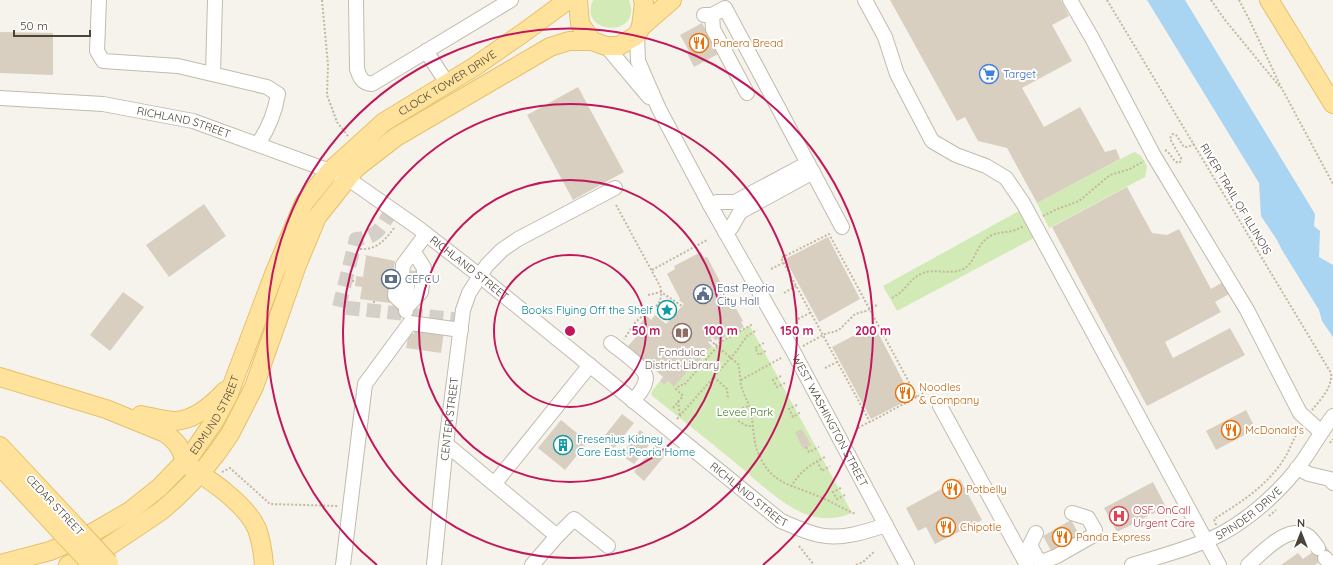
<svg xmlns="http://www.w3.org/2000/svg" width="1333" height="565" font-family="Quicksand,sans-serif">
<style>
.green{fill:#d2eab5}
.water{fill:#a9d4f2}
.building{fill:#d8cfc1}
.lines{fill:none;stroke-linecap:round;stroke-linejoin:round}
.minor-tunnel{stroke:#d4d0c8;stroke-width:14;stroke-dasharray:14 7;stroke-linecap:butt}
.minor-casing{stroke:#c2bbae;stroke-width:16}
.major-casing{stroke:#e6c16a;stroke-width:20}
.path{stroke:#c4b79f;stroke-width:2;stroke-dasharray:2 2;stroke-linecap:butt}
.minor{stroke:#fff;stroke-width:14}
.major{stroke:#ffe39c;stroke-width:18}
.major-bridge-casing{stroke:#e6c16a;stroke-width:20;stroke-linecap:butt}
.major-bridge{stroke:#ffe39c;stroke-width:18}
.ring{fill:none;stroke:#c2185b;stroke-width:2}
.labels{text-anchor:middle;dominant-baseline:central;stroke-width:4;stroke-linejoin:round;paint-order:stroke}
.food-label{font-size:11px;fill:#c56008;stroke:#fff;text-anchor:start}
.shop-label{font-size:11px;fill:#366cbe;stroke:#fff;text-anchor:start}
.street-label{font-size:11px;fill:#4b4439;stroke:#fff}
.service-label{font-size:11px;fill:#4e5e75;stroke:#fff;text-anchor:start}
.culture-label{font-size:11px;fill:#0d838f;stroke:#fff;text-anchor:end}
.education-label{font-size:11px;fill:#785e54;stroke:#fff}
.park-label{font-size:11px;fill:#4a7f2a;stroke:#fff}
.health-label{font-size:11px;fill:#be3a42;stroke:#fff;text-anchor:start}
.centre{fill:#c2185b;stroke:#fff;stroke-width:2}
.ring-label{font-size:12px;text-anchor:middle;font-weight:bold;fill:#c2185b;stroke:#fff;stroke-width:4;stroke-linejoin:round;paint-order:stroke}
</style>
<rect width="100%" height="100%" fill="#f6f3ec"/>
<path class="green" d="M593,0H629C644,39 577,35 593,0Z
M1135,152L1141,156L1147,166L1145,177L1049,228L1037,203L1132,153Z
M1019,211L1034,238L897,311L883,286Z
M750,326L852,513C837,519 824,520 808,515C781,506 750,474 727,456C702,435 676,415 651,395L652,391L660,381L664,385L668,381L674,386L690,368L693,369L712,346L716,349L720,342Z"/>
<path class="water" d="M1147,0H1185L1315,214L1314,226L1320,231L1319,257L1333,265V337L1322,321L1319,310L1282,250L1277,240L1261,216L1259,183Z"/>
<path class="building" d="M890,0H1061L1069,16L1052,25L1072,61L1022,88L1044,127L1080,107L1105,152L1116,149L1120,159L1037,203L1007,148L978,141L965,117L957,121Z
M702,23L718,54L694,67L687,53L689,51L680,35Z
M0,32L53,33V75L0,73Z
M578,87L624,172L573,200L527,115Z
M1127,187L1152,233L1167,235L1179,229L1211,289L1223,282L1229,294L1215,302L1221,312L1165,342L1173,358L1230,328L1245,355L1147,406L1052,227Z
M204,204L226,236L169,277L146,245Z
M828,237L860,299L819,322L785,259Z
M701,252L704,258L707,257L725,291L715,296L721,306L723,305L725,307L733,303L743,321L741,322L744,327L718,341L717,338L716,341L712,337L708,342L712,346L692,369L690,368L674,387L668,381L664,385L660,381L663,377L645,361L642,364L632,355L635,352L628,346L636,337L632,333L647,316L651,320L655,315L666,324L684,304L679,300L680,299L667,274L675,269L674,266Z
M365,255L395,261L393,273L405,275L416,270L426,272L425,284L415,283L404,287L392,286L390,303L360,299L362,287L355,286L356,276L363,277L366,257Z
M123,292L144,307L110,351L90,335Z
M874,325L912,398L871,419L832,347Z
M432,330L444,331L441,353L406,348L409,333L414,334V331L432,333Z
M1246,410L1256,429L1216,450L1206,431Z
M622,414L634,423L614,448L602,439Z
M561,420L588,442L565,470L538,448Z
M802,429L811,445L803,449L795,432Z
M640,430L653,440L634,464L621,455Z
M656,444L667,453L644,481L634,472Z
M960,479L982,520L935,544L926,527L918,531L906,508Z
M1153,482L1166,507L1117,532L1104,508Z
M1071,520L1081,538L1053,554L1043,536Z
M1324,544L1331,553L1315,565H1281L1298,553L1303,559Z"/>
<g class="lines">
<path class="minor-tunnel" d="M392,210C381,227 378,238 356,239L339,307L462,320
M412,284L414,271"/>
<g class="minor-casing">
<g id="minor">
<path d="M99,0L97,51L103,61L178,66L267,87L278,94C275,113 268,129 258,144"/>
<path d="M356,0L357,69C360,78 362,83 372,84L511,0"/>
<path d="M865,0L885,37L897,74L932,141L956,155L986,166L1006,178L1023,203L1219,565"/>
<path d="M1070,0L1092,38L1154,156L1247,310L1300,413L1321,432"/>
<path d="M704,15H712L725,8L842,227"/>
<path d="M712,15L713,29L747,93"/>
<path id="s1" d="M637,35L638,61L659,109L710,205L793,351L907,565"/>
<path d="M606,46L649,97"/>
<path d="M426,51L447,83"/>
<path d="M213,74L215,0"/>
<path id="s2" d="M0,98L103,104L193,121L330,171L347,178L417,227L480,276L781,521C793,526 805,532 819,535C841,540 865,532 886,525"/>
<path d="M710,205L717,202H735L808,163"/>
<path d="M725,232L731,228L740,212L813,172"/>
<path d="M414,252L424,268V272"/>
<path d="M402,275L403,265L426,234"/>
<path d="M396,286L395,296L407,307"/>
<path d="M407,307L421,292L422,284"/>
<path d="M406,311L407,286"/>
<path d="M611,343C619,350 647,368 646,379C645,388 638,395 633,401"/>
<path d="M940,406L1027,565"/>
<path d="M446,444L557,536"/>
<path d="M1297,468L1309,474L1330,479L1333,483"/>
<path d="M495,483L590,365"/>
<path d="M1036,533L1030,545L1037,558L1042,562L1057,556L1092,536L1095,530L1088,518L1072,513"/>
<path d="M1325,558L1332,565"/>
<path d="M343,565L365,384L410,323L461,330"/>
<path id="s3" d="M434,565L446,444L463,310L469,293L487,265L502,250L518,239L615,188"/>
<path d="M532,565L557,536L574,519L608,546"/>
<path id="s4" d="M1132,565C1161,556 1193,548 1221,534C1249,519 1277,494 1297,469C1310,452 1320,433 1333,416"/>
<path d="M1248,565C1262,553 1288,523 1308,536C1312,539 1315,544 1318,548"/>
</g>
</g>
<g class="major-casing">
<g id="major">
<path d="M578,0L580,24L592,41L606,46H619L637,35L641,27L644,3L643,0"/>
<path d="M1269,0L1333,104"/>
<path d="M641,27L672,0"/>
<path d="M0,377L106,409L165,433C176,441 183,449 184,463C207,478 246,503 257,529C261,540 263,553 264,565"/>
<path d="M141,415C152,417 164,421 175,421C195,420 212,405 225,391"/>
<path d="M0,446L74,525"/>
<path d="M0,466L60,531"/>
<path id="s5" d="M0,564L50,551L94,532L130,511L160,487L191,455L215,420L228,396L274,274L304,203L330,171L384,122L474,67L523,33L568,0"/>
<path d="M68,565L103,550L161,511L176,498L200,474L216,454L230,434L254,387L297,265L317,217L356,168L396,137L550,47L569,41H592"/>
</g>
</g>
<path class="path" d="M322,0L328,65L327,95L337,122L348,136
M1107,0L1331,373C1333,387 1320,400 1312,410
M1211,0L1225,20L1280,87
M1239,0L1249,19L1280,85L1333,184
M1165,150C1171,153 1173,162 1179,163L1181,161V158L1170,139L1171,136L1173,134L1176,135L1184,147H1188L1194,144
M616,205L661,288C663,309 651,307 639,319C633,324 629,332 624,339
M1043,216L1057,209L1079,201L1110,175L1130,169L1144,161
M360,249C377,250 385,240 394,228
M771,269L783,263
M652,270L707,240
M352,281H356
M784,293L796,286
M648,295L661,292L682,306
M717,297L722,306
M716,298L733,289
M892,298C895,296 899,294 902,291C909,284 913,277 923,273C936,268 952,276 965,268C974,262 976,249 984,241C993,232 1001,233 1012,231C1016,230 1020,228 1024,226
M374,303V301
M798,319L810,313
M710,340L738,364C741,373 739,383 743,391C745,398 749,403 751,411C753,424 753,437 757,450C770,485 791,484 820,497C833,502 843,509 856,514
M764,343L755,348L759,355L767,350
M715,345L753,324
M803,346L827,333L834,332L840,329L855,314L866,311L877,305
M825,368L837,362
M781,376L773,380L777,387L785,383
M714,377L727,389L728,398
M741,380L781,358
M917,397L829,234L781,258L870,422L926,392
M678,401L680,416
M797,405L789,409L793,417L801,412
M673,408L683,396L676,389L680,385H684L717,347
M742,408L749,406
M677,419L735,353L747,336L757,330
M738,421L747,426H751
M858,428L869,422
M1330,443L1333,439
M806,447L809,452L819,447
M817,461L822,471L830,466
M222,472L230,468L270,504L339,506
M791,487C799,472 811,464 825,457
M841,488L833,492L837,499L845,495
M1269,516L1276,510
M1216,525L1214,519C1240,503 1267,486 1284,459C1290,450 1293,438 1300,429
M799,546L814,565
M856,565L863,562L875,551"/>
<use href="#minor" class="minor"/>
<use href="#major" class="major"/>
<g class="major-bridge-casing">
<path id="major-bridge" d="M74,525L109,563
M60,531L92,565"/>
</g>
<use href="#major-bridge" class="major-bridge"/>
</g>
<g class="ring">
<circle cx="570" cy="331" r="76"/>
<circle cx="570" cy="331" r="151"/>
<circle cx="570" cy="331" r="227"/>
<path d="M377 565A303 303 0 1 1 763 565"/>
</g>
<defs>
<g id="restaurant-ring" transform="scale(1)"><circle r="9.5" fill="#fff" stroke="#e8710a" stroke-width="1.5"/><path d="M-5-6h1v4h1v-4h1v4h1v-4h1v5L-1.5 .5V6h-2V.5L-5-1ZM5-6V6H3V1.5H1.5Q1.5-4 5-6Z" fill="#e8710a"/></g>
<g id="supermarket-ring" transform="scale(1)"><circle r="9.5" fill="#fff" stroke="#3f7fe0" stroke-width="1.5"/><path d="M-6-5.5h2.5l.6 2H6L4.5 2H-2.5L-4.4-4H-6ZM-1.5 3.2a1.3 1.3 0 1 0 .1 0ZM3 3.2a1.3 1.3 0 1 0 .1 0Z" fill="#3f7fe0"/></g>
<g id="bank-ring" transform="scale(1)"><circle r="9.5" fill="#fff" stroke="#5c6f8a" stroke-width="1.5"/><path d="M-6-4H6V4H-6ZM0-2.3a2.3 2.3 0 1 0 0 4.6a2.3 2.3 0 1 0 0-4.6Z" fill="#5c6f8a"/></g>
<g id="civic-ring" transform="scale(1)"><circle r="9.5" fill="#fff" stroke="#5c6f8a" stroke-width="1.5"/><path d="M-.6-6.5H3V-4.5H.6V-3L4-1V1h2V6H-6V1h2V-1L-.6-3ZM-1.2 2.5V6h2.4V2.5Z" fill="#5c6f8a"/></g>
<g id="sight-ring" transform="scale(1)"><circle r="9.5" fill="#fff" stroke="#0f9aa8" stroke-width="1.5"/><path d="M0-6L1.8-2.2L6-1.7L2.9 1.2L3.7 5.4L0 3.3L-3.7 5.4L-2.9 1.2L-6-1.7L-1.8-2.2Z" fill="#0f9aa8"/></g>
<g id="library-ring" transform="scale(1)"><circle r="9.5" fill="#fff" stroke="#8d6e63" stroke-width="1.5"/><path d="M-6-4Q-3-5.5-.7-3.5V5Q-3 3-6 4ZM6-4Q3-5.5 .7-3.5V5Q3 3 6 4Z" fill="#8d6e63"/></g>
<g id="building-ring" transform="scale(1)"><circle r="9.5" fill="#fff" stroke="#0f9aa8" stroke-width="1.5"/><path d="M-4-6H4V6H1V3H-1V6H-4ZM-2.5-4.3h1.7v1.8h-1.7ZM.8-4.3h1.7v1.8H.8ZM-2.5-1h1.7V.8h-1.7ZM.8-1h1.7V.8H.8Z" fill="#0f9aa8"/></g>
<g id="hospital-ring" transform="scale(1)"><circle r="9.5" fill="#fff" stroke="#e0444e" stroke-width="1.5"/><path d="M-5-5h3v3.5h4V-5h3V5h-3V1.5h-4V5h-3Z" fill="#e0444e"/></g>
</defs>
<g fill-rule="evenodd">
<use href="#restaurant-ring" x="699" y="43"/>
<use href="#supermarket-ring" x="989" y="74"/>
<use href="#bank-ring" x="391" y="279"/>
<use href="#civic-ring" x="703" y="294"/>
<use href="#sight-ring" x="667" y="310"/>
<use href="#library-ring" x="682" y="333"/>
<use href="#restaurant-ring" x="905" y="393"/>
<use href="#restaurant-ring" x="1231" y="430"/>
<use href="#building-ring" x="563" y="445"/>
<use href="#restaurant-ring" x="952" y="489"/>
<use href="#hospital-ring" x="1119" y="516"/>
<use href="#restaurant-ring" x="946" y="527"/>
<use href="#restaurant-ring" x="1062" y="537"/>
</g>
<g class="labels">
<g class="food-label">
<text x="713" y="43">Panera Bread</text>
<text x="919" y="387">Noodles<tspan x="919" dy="13">&amp; Company</tspan></text>
<text x="1245" y="430">McDonald's</text>
<text x="966" y="489">Potbelly</text>
<text x="960" y="527">Chipotle</text>
<text x="1076" y="537">Panda Express</text>
</g>
<g class="shop-label">
<text x="1003" y="74">Target</text>
</g>
<g class="street-label">
<text stroke="none"><textPath href="#s5" startOffset="690">CLOCK TOWER DRIVE</textPath></text>
<text stroke="none"><textPath href="#s2" startOffset="186">RICHLAND STREET</textPath></text>
<text transform="translate(1236 199) rotate(59)">RIVER TRAIL OF ILLINOIS</text>
<text stroke="none"><textPath href="#s2" startOffset="511">RICHLAND STREET</textPath></text>
<text stroke="none"><textPath href="#s5" startOffset="271">EDMUND STREET</textPath></text>
<text stroke="none"><textPath href="#s3" startOffset="147">CENTER STREET</textPath></text>
<text stroke="none"><textPath href="#s1" startOffset="434">WEST WASHINGTON STREET</textPath></text>
<text stroke="none"><textPath href="#s2" startOffset="871">RICHLAND STREET</textPath></text>
<text transform="translate(55 505) rotate(47)">CEDAR STREET</text>
<text stroke="none"><textPath href="#s4" startOffset="129">SPINDER DRIVE</textPath></text>
</g>
<g class="service-label">
<text x="405" y="279">CEFCU</text>
<text x="717" y="288">East Peoria<tspan x="717" dy="13">City Hall</tspan></text>
</g>
<g class="culture-label">
<text x="653" y="310">Books Flying Off the Shelf</text>
<text x="577" y="439" text-anchor="start">Fresenius Kidney<tspan x="577" dy="13">Care East Peoria Home</tspan></text>
</g>
<g class="education-label">
<text x="682" y="352">Fondulac<tspan x="682" dy="13">District Library</tspan></text>
</g>
<g class="park-label">
<text x="745" y="412">Levee Park</text>
</g>
<g class="health-label">
<text x="1133" y="510">OSF OnCall<tspan x="1133" dy="13">Urgent Care</tspan></text>
</g>
</g>
<circle cx="570" cy="331" r="6" class="centre"/>
<g class="ring-label">
<text x="646" y="335">50 m</text>
<text x="721" y="335">100 m</text>
<text x="797" y="335">150 m</text>
<text x="873" y="335">200 m</text>
</g>
<g transform="translate(1301 533)" stroke="#ffffff" stroke-width="3" paint-order="stroke">
<path d="M0-3L7 15L0 10L-7 15Z" fill="#4b4439"/>
<text y="-6" font-size="11" font-weight="bold" text-anchor="middle" fill="#4b4439">N</text>
</g>
<path d="M14 30v6h76v-6" fill="none" stroke="#4b4439" stroke-width="2"/>
<text x="20" y="30" font-size="12" fill="#4b4439" stroke="#ffffff" stroke-width="3" paint-order="stroke">50 m</text>
</svg>
